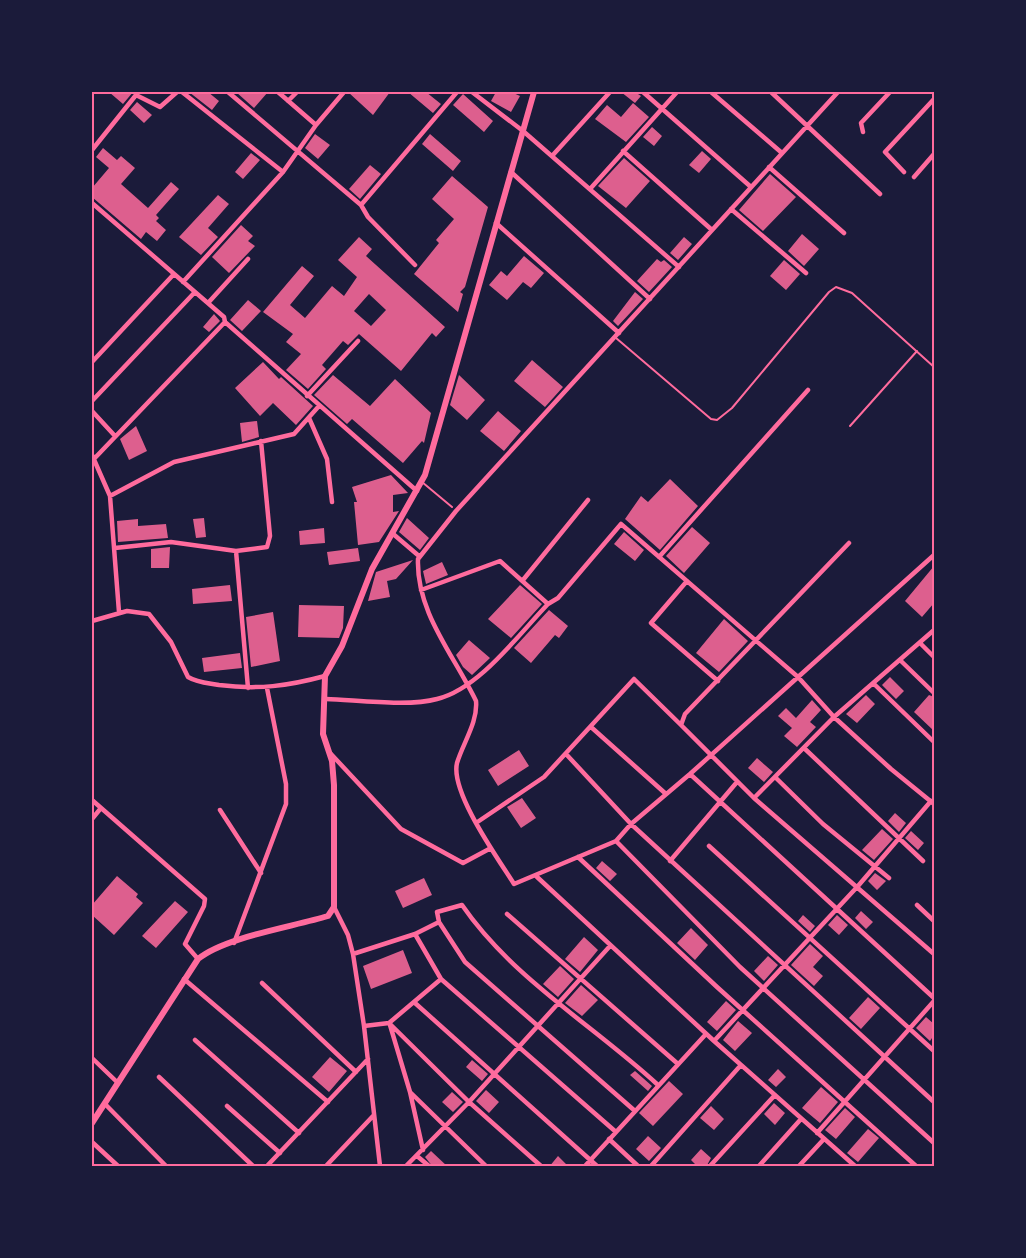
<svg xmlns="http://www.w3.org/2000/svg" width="1026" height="1258" font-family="'Public Sans',sans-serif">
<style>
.building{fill:#dd5f8e;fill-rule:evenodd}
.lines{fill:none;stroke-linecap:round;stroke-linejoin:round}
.service{stroke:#ff6b9d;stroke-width:2}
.minor{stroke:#ff6b9d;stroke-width:4.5}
.tertiary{stroke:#ff6b9d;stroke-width:6}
.neatline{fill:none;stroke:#ff6b9d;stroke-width:2}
</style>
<rect width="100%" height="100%" fill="#1b1b3a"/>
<path class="building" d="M109,92H133L123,104Z
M189,92H208L219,101L212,110Z
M236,92H268L254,108Z
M348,92H390L373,115Z
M408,92H426L441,104L433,113Z
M496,92H511L520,96L511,112L491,101Z
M621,92H635L641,96L635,103Z
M463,94L493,121L484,132L453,105Z
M137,102L152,115L144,123L130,110Z
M633,103L649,117L626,142L595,119L607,105L621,117Z
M652,127L662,136L654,146L643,137Z
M315,134L330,145L318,159L305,148Z
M430,134L461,161L453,171L422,144Z
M103,148L117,160L121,156L135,168L121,184L148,208L171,182L179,189L156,215L159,218L156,221L166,230L157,241L146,232L141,239L92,197V188L109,168L96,157Z
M702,151L711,159L699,173L689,165Z
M251,153L260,160L243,179L235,172Z
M624,158L650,181L626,208L598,186Z
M370,165L381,174L360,199L349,189Z
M770,174L796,197L763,231L739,210Z
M452,176L488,207L465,287L460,292L463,294L458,312L414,274L439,243L436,240L454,219L432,199Z
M218,195L229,204L208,228L218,237L201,255L179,237Z
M241,225L253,236L248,241L255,246L229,273L212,257Z
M802,234L819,249L804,266L788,251Z
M359,237L372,249L366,256L445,327L436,337L432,333L401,371L359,334L348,345L343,341L322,365L326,369L308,389L286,370L301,354L286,342L293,334L263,312L302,266L314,276L290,305L305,318L332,286L344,296L357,277L338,260ZM369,294L386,310L371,326L354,311Z
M684,237L692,244L678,260L670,253Z
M524,256L544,273L531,288L523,282L507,300L489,285L501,271L507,276Z
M657,259L661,262L664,260L672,267L649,292L637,281Z
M784,260L800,274L786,290L770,276Z
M635,292L643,299L618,326L613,321Z
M248,300L261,311L242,331L230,320Z
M214,314L220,321L209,332L203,327Z
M532,360L563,387L545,407L514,381Z
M263,362L279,379L281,377L313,406L296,425L273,403L260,416L235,388Z
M333,375L370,406L395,379L431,413L424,443L422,441L403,463L352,419L347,424L314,395Z
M459,375L485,400L467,420L450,405Z
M498,411L521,431L504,451L480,431Z
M257,421L259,437L242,442L240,423Z
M136,426L147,451L129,460L120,439Z
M391,475L408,493L393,495V512L399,511L379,542L358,545L354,502H357L352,487Z
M670,479L698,506L660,550L625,519L641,496L648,502Z
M204,518L206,537L196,538L193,519Z
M407,518L429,538L420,550L399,532Z
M138,519V526L166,524L168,538L118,542L117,521Z
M692,527L710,543L684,573L666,556Z
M324,528L325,543L300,545L299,531Z
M624,532L644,550L635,561L614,544Z
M170,547L169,568H151V549Z
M358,548L360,561L329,565L327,552Z
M413,560L396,579L387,581L390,597L368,601L376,572Z
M442,562L448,575L426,584L423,571Z
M934,566V603L922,617L905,601Z
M230,585L232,601L193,604L192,589Z
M520,585L542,604L511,638L488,619Z
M299,605L344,606L343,628L339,638L298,637Z
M549,610L568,626L559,638L555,635L531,663L514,648Z
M273,612L280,661L251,667L246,617Z
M724,619L748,641L719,672L696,653Z
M469,640L490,658L472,675L463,667L456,655Z
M240,653L242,668L204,672L202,658Z
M890,677L904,691L896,699L882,685Z
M866,695L875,704L857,723L846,714Z
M929,695L934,697V731L914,712Z
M812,700L821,710L810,722L816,727L797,747L784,736L792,728L778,716L786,708L796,718Z
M519,750L529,766L498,786L488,770Z
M757,758L773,772L764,782L748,768Z
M522,798L536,818L521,828L507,807Z
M895,813L906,823L899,832L888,821Z
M882,829L893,839L874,860L862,850Z
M911,831L924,843L918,850L905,838Z
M602,861L617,874L610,881L596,868Z
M875,873L886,881L877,890L868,881Z
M117,876L138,894L136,897L143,903L114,935L92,915V905Z
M424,878L432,895L403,908L395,891Z
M175,901L188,912L156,948L142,936Z
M861,911L873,922L866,929L855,918Z
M803,915L815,926L810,932L798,921Z
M837,915L848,925L839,935L828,925Z
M691,928L708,945L695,960L677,943Z
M584,937L598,950L580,972L565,959Z
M810,944L823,956L813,967L823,976L814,986L791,965Z
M403,950L412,973L371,989L363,966Z
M768,956L778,965L764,981L754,971Z
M560,966L574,979L558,997L543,984Z
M581,985L598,1000L582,1016L565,1003Z
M868,997L880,1008L861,1029L849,1018Z
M726,1001L736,1010L717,1031L707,1022Z
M926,1017L934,1024V1035L930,1041L916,1028Z
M738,1021L752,1033L735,1051L723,1040Z
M330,1057L347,1071L329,1092L312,1077Z
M472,1060L488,1074L482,1081L466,1067Z
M778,1069L786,1077L776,1087L768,1080Z
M635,1071L652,1086L648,1091L630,1075Z
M669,1081L683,1094L653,1126L639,1113Z
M821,1087L838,1102L820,1123L802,1108Z
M486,1090L499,1102L489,1113L476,1101Z
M452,1092L463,1102L453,1112L442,1102Z
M774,1103L785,1113L775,1125L764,1114Z
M711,1106L724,1119L714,1130L700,1118Z
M845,1108L855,1117L836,1139L825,1130Z
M868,1129L879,1138L858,1162L847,1153Z
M648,1136L661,1148L649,1161L636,1149Z
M701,1149L711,1158L706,1167H698L691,1160Z
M431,1151L448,1167H433L425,1157Z
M558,1156L569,1167H549Z"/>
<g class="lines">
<path class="service" d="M616,338L711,419L717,420L732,408L829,292L836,287L852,293L934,367
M850,426L917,351
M422,482L452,507"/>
<path class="minor" d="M182,92L283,172
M228,92L361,205L457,92
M278,92L316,125L344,92
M472,92L523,131L679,267
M643,92L751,187
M711,92L782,153
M771,92L880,194
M838,92L456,511L418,559C416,612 454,655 476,701C478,722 463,743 457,763C450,792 499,860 514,884L616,841L631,824L690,774L934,555
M288,101L297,92
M863,132L861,123L890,92
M92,150L136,95L160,107L177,92
M623,151L712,230
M552,156L610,92
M769,167L844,233
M511,172L650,299
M904,172L885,152L934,99
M914,177L934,154
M590,189L677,92
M92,203L224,317L225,322L417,491
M361,205L368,217L415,265
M731,209L806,273
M496,223L619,333
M183,282L283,172L316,125
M208,303L248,259
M92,362L174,274
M307,396L358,341
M92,401L195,292
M92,411L115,436
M309,418L327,459L332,502
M92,455L110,496L119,612
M92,461L225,322
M110,496L174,462L294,434L319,406
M392,533L419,556
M849,543L685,714L681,725L754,798L934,954
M115,548L171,542L236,551L267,547L270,536L261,441
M236,551L248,688
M659,557L808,390
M523,580L588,500
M687,581L651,623L718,681
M421,590L500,561L548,604
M92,621L127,611L149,614L171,642L188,677C198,683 209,683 219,685C258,690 288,686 325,676
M921,644L934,657
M901,661L934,693
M873,683L934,742
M326,699C357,700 408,707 437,699C479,689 518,635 548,604L558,598L621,524L798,677L834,717L891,769L934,804
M591,727L666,794
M804,748L923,861
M331,754L401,829L463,863L491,848
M566,754L631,824L934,1102
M690,774L934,998
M775,777L823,824L889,878
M754,798L834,717L934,630
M92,800L205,899L204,906L185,944L198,959
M220,810L261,873
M92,819L101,808
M476,823L544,777L634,679L681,725
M616,841L740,967L934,1143
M709,846L934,1051
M578,857L717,987L916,1166
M670,861L737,782
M536,876L714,1041L855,1166
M917,905L934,921
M334,907L348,935L353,954L364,1026L380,1166
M507,914L678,1064
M439,922L465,962L635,1111
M415,934L441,979L616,1132
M234,943L286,804V784L267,688
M353,954L415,934L439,922L437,912L462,905C513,979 593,1025 658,1085
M184,979L328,1102
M262,983L356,1072
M415,1003L597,1166
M389,1023L469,1102L541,1166
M390,1025L410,1092L423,1150
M364,1026L389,1023L441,979
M195,1040L299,1133
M714,1041L858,886L931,801
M92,1058L118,1083
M159,1077L253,1166
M411,1093L486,1166
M106,1105L166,1166
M227,1106L280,1153
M817,1133L934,1001
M609,1139L638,1166
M92,1142L118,1166
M417,1156L429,1166
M267,1166L368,1059
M326,1166L373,1116
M406,1166L469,1102L610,946
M585,1166L706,1034
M651,1166L741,1065
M710,1166L775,1095
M759,1166L801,1119
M799,1166L824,1139"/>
<path class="tertiary" d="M92,1123L198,959C225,937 292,927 328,916L334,907V785L332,761L323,734L325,676L342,646L372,569L425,475L534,92"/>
</g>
<rect width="1026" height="1258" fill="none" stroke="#1b1b3a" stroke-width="186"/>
<rect x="93" y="93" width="840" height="1072" class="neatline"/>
</svg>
